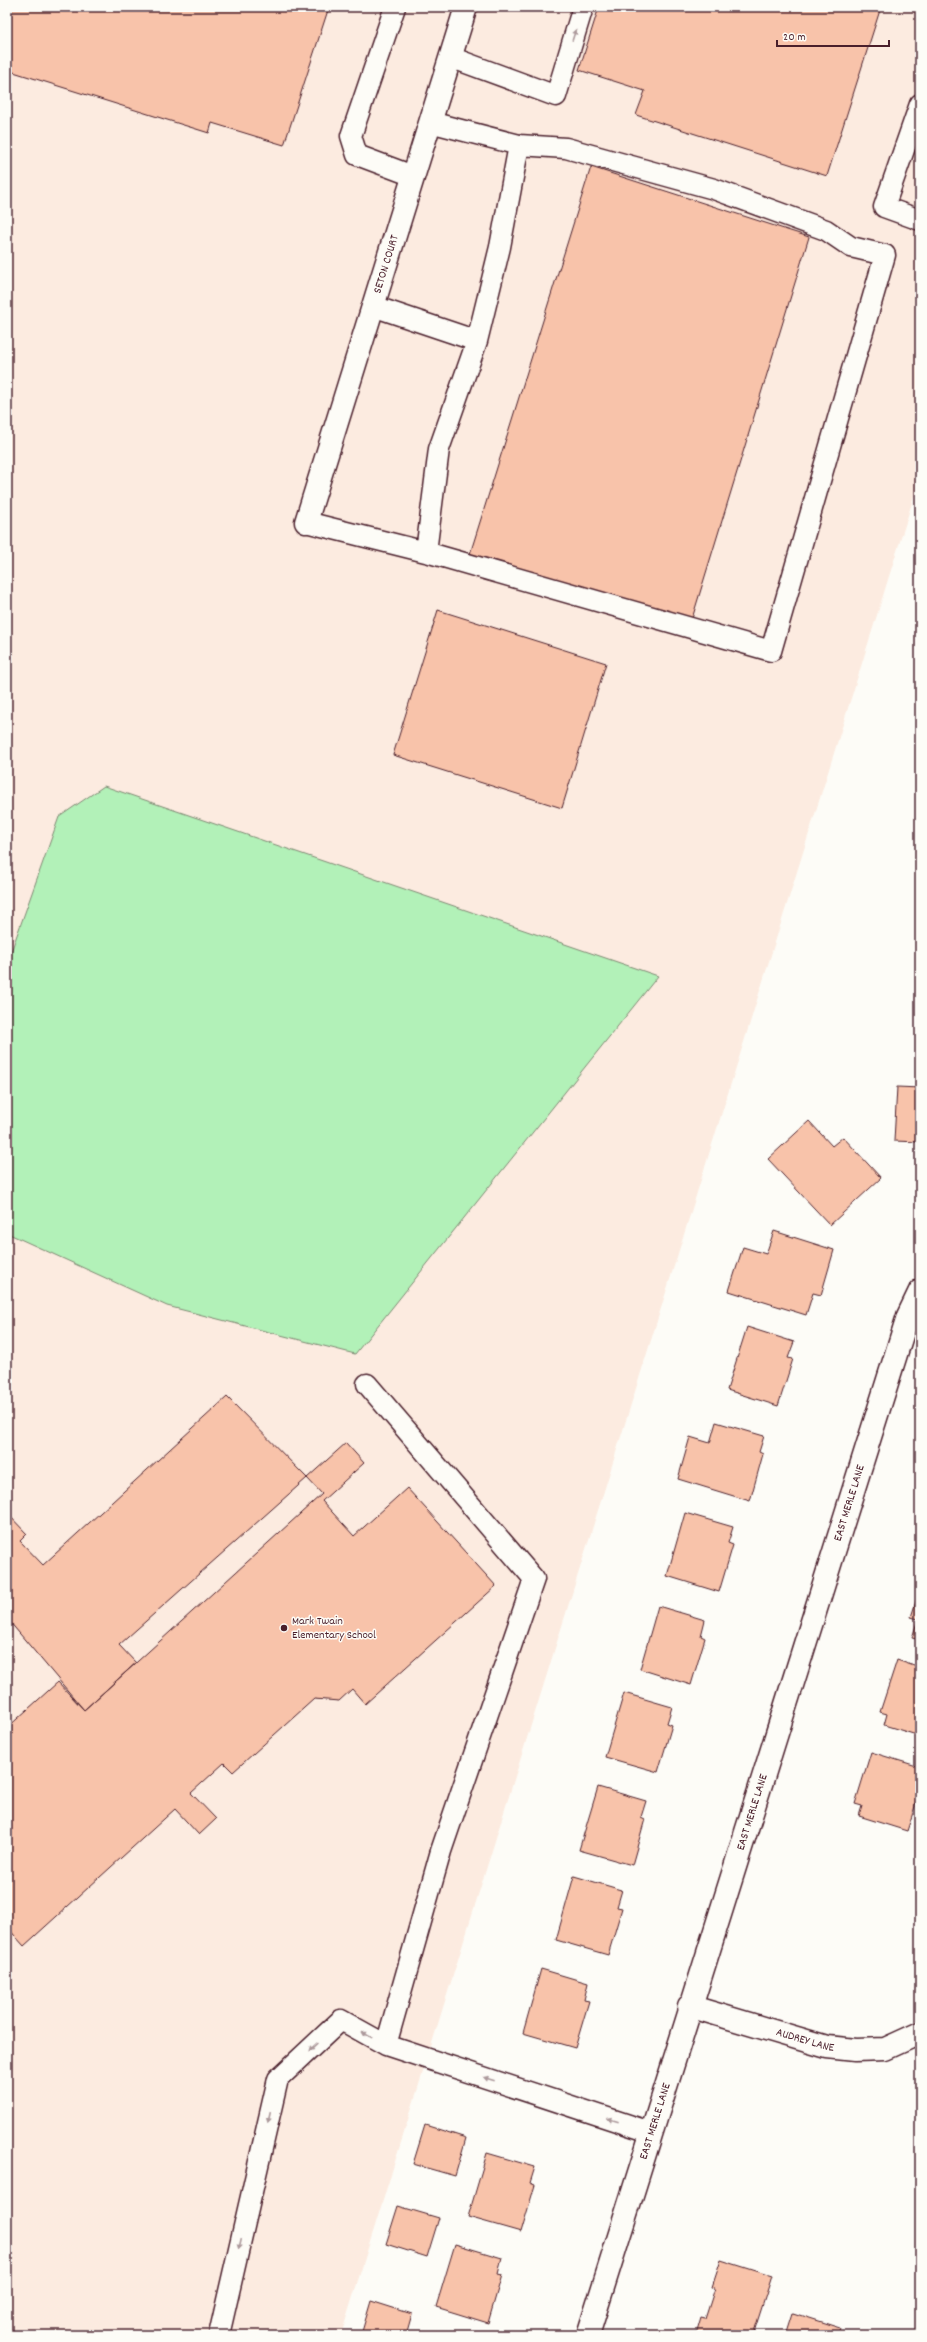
<svg xmlns="http://www.w3.org/2000/svg" width="927" height="2342" font-family="Dekko,sans-serif">
<style>
.built{fill:#fcebe0}
.green{fill:#b2f1b8;stroke:#7e8872}
.building{fill:#f8c3aa;stroke:#4a1f2b}
.lines{fill:none;stroke-linecap:round;stroke-linejoin:round}
.service-casing{stroke:#4a1f2b;stroke-width:23}
.minor-casing{stroke:#4a1f2b;stroke-width:25}
.service{stroke:#fdfcf7;stroke-width:20}
.minor{stroke:#fdfcf7;stroke-width:22}
.oneway{fill:#ac999b}
.poi-dot{fill:#4a1f2b;stroke:#fdfcf7;stroke-width:1.5}
.labels{text-anchor:middle;dominant-baseline:central;stroke-width:3;stroke-linejoin:round;paint-order:stroke}
.street-label{font-size:12px;fill:#4a1f2b;stroke:#fdfcf7}
.poi-label{font-size:12px;fill:#4a1f2b;stroke:#fdfcf7;text-anchor:start}
</style>
<rect width="100%" height="100%" fill="#fdfcf7"/>
<filter id="ink" filterUnits="userSpaceOnUse"><feTurbulence type="fractalNoise" baseFrequency=".025" numOctaves="2"/><feDisplacementMap in="SourceGraphic" scale="8" xChannelSelector="R" yChannelSelector="G"/><feConvolveMatrix kernelMatrix="1 2 1 2 8 2 1 2 1" color-interpolation-filters="sRGB"/></filter>
<g filter="url(#ink)">
<path class="built" d="M7,7H920V477L341,2335H7Z"/>
<path class="green" d="M104,786L658,976L355,1354L167,1306L7,1233V963L59,817Z"/>
<path class="building" d="M7,7H329L284,145L212,123L209,133L7,70Z
M599,7H881L827,176L636,115L645,91L579,70Z
M591,167L809,237L691,622L470,554Z
M438,610L606,663L562,808L393,755Z
M897,1087L920,1088V1142L894,1141Z
M809,1121L832,1146L843,1137L881,1178L830,1225L768,1159Z
M774,1231L834,1250L821,1295L813,1293L806,1315L729,1291L743,1247L766,1254Z
M747,1327L794,1342L788,1358L793,1359L778,1406L727,1390Z
M227,1397L307,1478L119,1645L136,1663L84,1710L9,1621L7,1623V1513L27,1534L20,1541L43,1565Z
M716,1422L764,1436L759,1452L763,1454L750,1501L678,1479L690,1437L710,1443Z
M346,1443L364,1463L322,1501L354,1536L407,1488L496,1586L365,1704L352,1689L339,1701L314,1699L233,1772L224,1763L191,1793L216,1819L199,1835L175,1809L24,1946L7,1927V1728L58,1682L84,1710L322,1494L307,1478Z
M685,1513L733,1527L728,1543L733,1545L719,1592L667,1576Z
M920,1589V1640L912,1638L918,1619L911,1617Z
M658,1606L705,1620L701,1636L705,1638L691,1685L640,1669Z
M897,1660L920,1668V1736L884,1725L887,1714L880,1712Z
M624,1693L672,1707L667,1723L672,1725L658,1772L605,1757Z
M871,1752L920,1767V1791L907,1831L859,1816L862,1806L855,1804Z
M598,1787L646,1801L641,1817L645,1819L632,1865L579,1850Z
M574,1876L622,1890L617,1907L622,1908L608,1955L556,1940Z
M541,1969L588,1983L584,2000L589,2001L575,2048L523,2033Z
M425,2125L466,2138L455,2176L413,2164Z
M487,2153L535,2167L530,2183L535,2185L521,2232L468,2217Z
M398,2206L439,2218L427,2257L386,2244Z
M455,2244L502,2258L498,2274L502,2275L488,2323L436,2307Z
M721,2260L772,2276L753,2335H696L701,2318L705,2319L715,2288L712,2287Z
M371,2301L412,2314L406,2335H361Z
M793,2313L840,2328L837,2335H786Z"/>
<g class="lines">
<g class="service-casing">
<path id="service" d="M395,7L351,136L357,155L413,176
M450,57L556,96L583,7
M920,104L884,207L920,220
M430,122L519,145L566,148L714,189L826,230L851,247L885,255L771,651L426,552L439,449L477,341L500,247L519,145
M373,306L477,341
M306,522L426,552
M367,1384L534,1579L441,1851L386,2045
M219,2335L278,2079L341,2020L386,2045L650,2132"/>
</g>
<g class="minor-casing">
<g id="minor">
<path id="s1" d="M306,522L466,7"/>
<path id="s2" d="M689,2006L827,2047L855,2050L885,2049L920,2033"/>
<path id="s3" d="M588,2335L908,1316L920,1291"/>
</g>
</g>
<use href="#service" class="service"/>
<use href="#minor" class="minor"/>
</g>
<defs><path id="oneway-solid" d="M-6-.8H1V-3.2L6.5 0L1 3.2V.8H-6Z"/></defs>
<g class="oneway">
<use href="#oneway-solid" transform="translate(574 35) rotate(-72)"/>
<use href="#oneway-solid" transform="translate(367 2035) rotate(-151)"/>
<use href="#oneway-solid" transform="translate(313 2047) rotate(137)"/>
<use href="#oneway-solid" transform="translate(489 2079) rotate(-162)"/>
<use href="#oneway-solid" transform="translate(269 2117) rotate(103)"/>
<use href="#oneway-solid" transform="translate(613 2120) rotate(-162)"/>
<use href="#oneway-solid" transform="translate(240 2244) rotate(103)"/>
</g>
</g>
<circle class="poi-dot" cx="284" cy="1628" r="4"/>
<g class="labels">
<g class="street-label">
<text stroke="none"><textPath href="#s1" startOffset="270">SETON COURT</textPath></text>
<text stroke="none"><textPath href="#s3" startOffset="872">EAST MERLE LANE</textPath></text>
<text stroke="none"><textPath href="#s3" startOffset="548">EAST MERLE LANE</textPath></text>
<text stroke="none"><textPath href="#s2" startOffset="121">AUDREY LANE</textPath></text>
<text stroke="none"><textPath href="#s3" startOffset="224">EAST MERLE LANE</textPath></text>
</g>
<g class="poi-label">
<text x="292" y="1621">Mark Twain<tspan x="292" dy="14">Elementary School</tspan></text>
</g>
</g>
<rect width="927" height="2342" fill="none" stroke="#fdfcf7" stroke-width="24"/>
<rect x="12" y="12" width="903" height="2318" fill="none" stroke="#4a1f2b" stroke-width="1.5" filter="url(#ink)"/>
<path d="M777 40v6h112v-6" fill="none" stroke="#4a1f2b" stroke-width="2"/>
<text x="783" y="40" font-size="12" fill="#4a1f2b" stroke="#fdfcf7" stroke-width="3" paint-order="stroke">20 m</text>
</svg>
